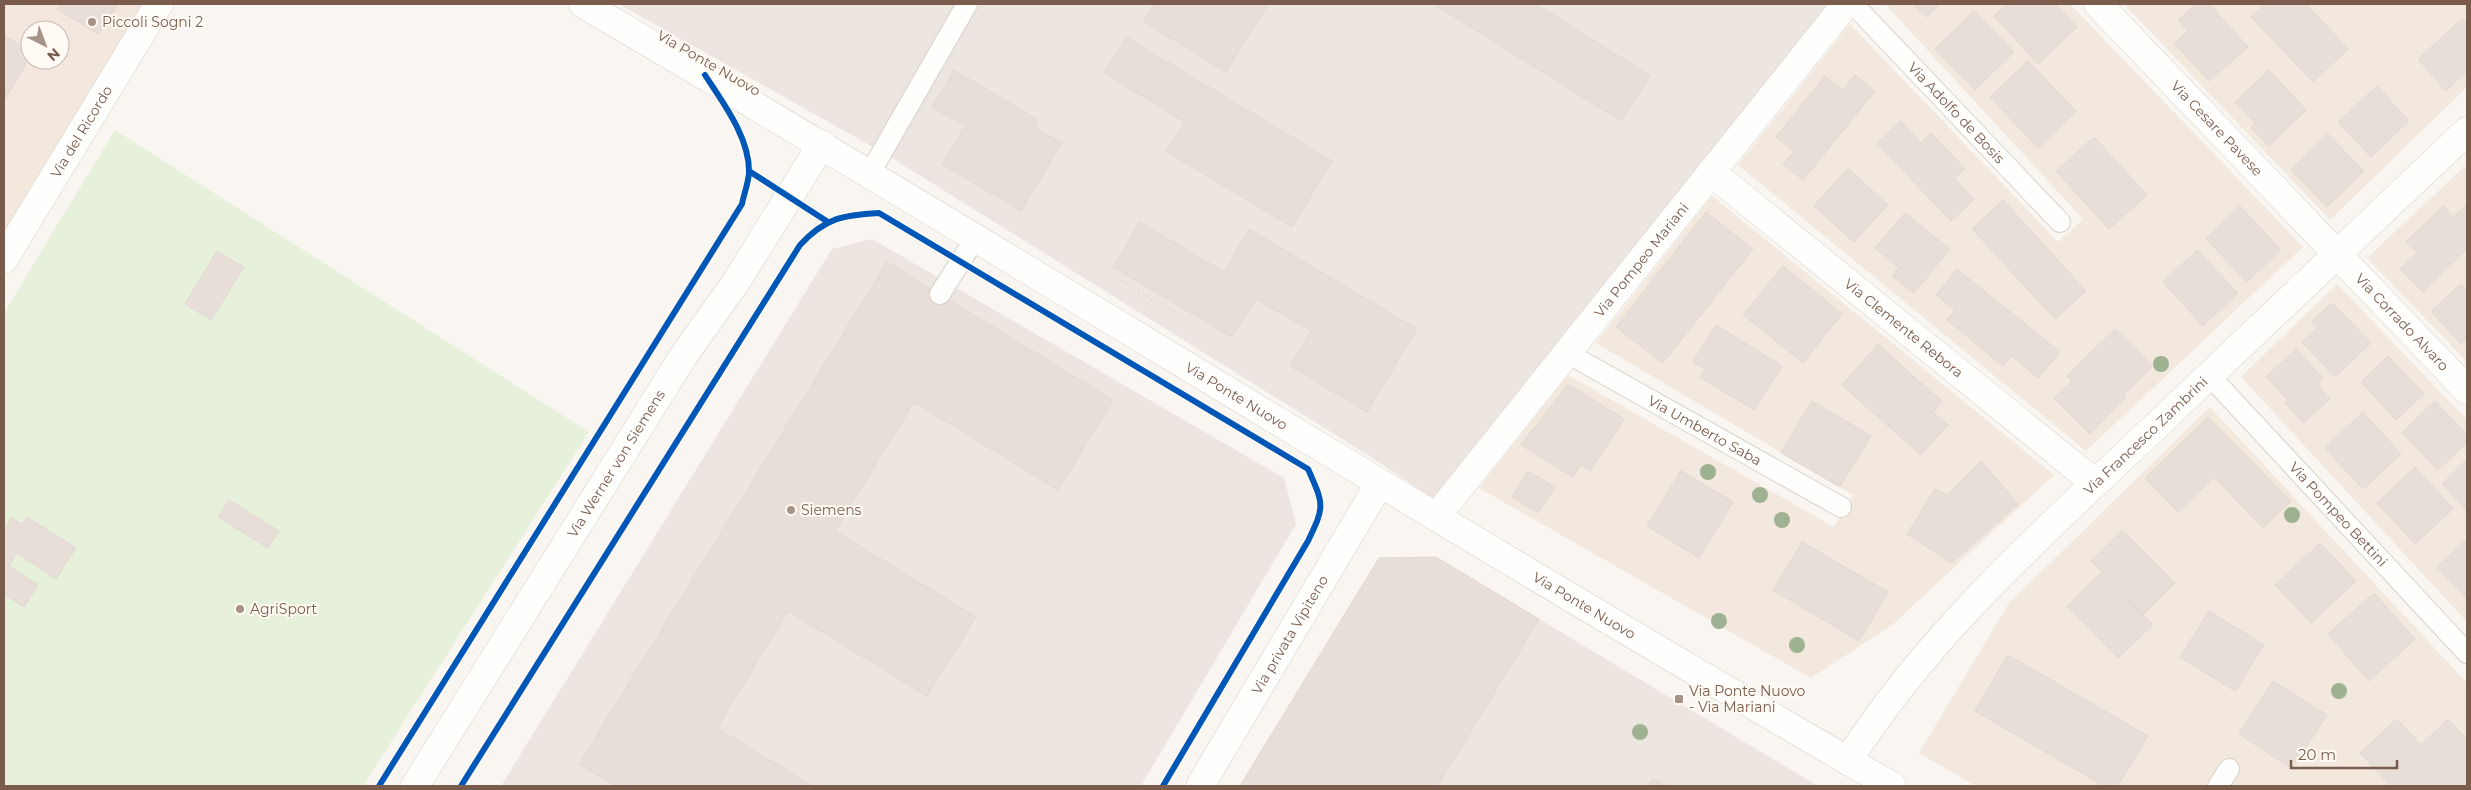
<svg xmlns="http://www.w3.org/2000/svg" width="2471" height="790" font-family="Montserrat,sans-serif">
<style>
.residential{fill:#f2e8de;fill-rule:evenodd}
.industrial{fill:#ede5e0}
.green{fill:#e7f0db}
.building{fill:#e6ded7;stroke:#e2d8d2}
.lines{fill:none;stroke-linecap:round;stroke-linejoin:round}
.service-casing{stroke:#d7d1cb;stroke-width:22}
.minor-casing{stroke:#d7d1cb;stroke-width:29}
.tertiary-casing{stroke:#d7d1cb;stroke-width:29}
.path{stroke:#dcd5d0;stroke-width:3;stroke-dasharray:1 4;stroke-linecap:butt}
.service{stroke:#fefefd;stroke-width:20}
.minor{stroke:#fefefd;stroke-width:28}
.tertiary{stroke:#fefefd;stroke-width:28}
.cycleway-casing{stroke:#fffaf3;stroke-width:9}
.cycleway{stroke:#0057b8;stroke-width:6}
.tree{fill:#9eb190}
.poi-dot{fill:#a69286;stroke:#fffaf3;stroke-width:2}
.labels{text-anchor:middle;dominant-baseline:central;stroke-width:4;stroke-linejoin:round;paint-order:stroke}
.poi-label{font-size:14px;fill:#7a5c4d;stroke:#fffaf3;text-anchor:start}
.street-label{font-size:14px;fill:#7a5c4d;stroke:#fffaf3}
</style>
<rect width="100%" height="100%" fill="#f9f5f0"/>
<path class="residential" d="M4,4H159L4,259ZM30,30H60V60H30Z
M1885,4H2070L2303,247L2086,451L1738,165L1850,24L2058,242L2083,219Z
M2124,4H2467V87L2330,220Z
M2465,166L2467,169V362L2367,258Z
M1712,196L2054,475L1892,625L1811,678L1479,488L1568,375L1834,527L1853,495L1596,343Z
M2337,284L2467,420V622L2241,377Z
M2210,407L2467,683V786H1976L1919,753L2009,603Z"/>
<path class="industrial" d="M619,4H1830L1436,500L1363,452L887,155Z
M872,239L1284,478L1296,524L1141,786H501L832,249Z
M1436,557L1539,619L1818,786H1240L1379,558Z"/>
<path class="green" d="M115,130L589,432L363,786H4V313Z"/>
<path class="building" d="M60,4H118L99,34L57,9Z
M1154,4H1268L1226,72L1143,21Z
M1434,4H1536L1650,76L1621,121Z
M1913,4H1939L1927,17Z
M2007,4H2055L2077,27L2038,64L1994,16Z
M2196,4H2209L2248,47L2209,81L2174,43L2188,31L2178,20Z
M2265,4H2306L2348,49L2313,82L2251,17Z
M1974,11L2014,52L1975,90L1935,49Z
M2462,19L2467,25V71L2446,91L2418,59Z
M4,35L30,51V57L4,101Z
M1126,37L1332,161L1292,227L1166,151L1185,122L1104,73Z
M2028,61L2076,111L2038,148L1990,97Z
M954,70L1038,120L1034,127L1062,143L1021,211L942,164L965,126L932,107Z
M2269,70L2306,110L2269,146L2251,127L2255,123L2235,102Z
M1855,75L1875,91L1803,180L1783,164L1794,151L1776,137L1825,76L1843,90Z
M2377,86L2409,121L2371,157L2338,122Z
M1901,121L1921,143L1931,133L1965,169L1954,178L1974,199L1951,221L1877,143Z
M2328,134L2364,171L2327,207L2291,170Z
M2094,137L2147,195L2109,229L2056,171Z
M1848,168L1888,205L1854,242L1814,206Z
M2003,200L2086,291L2055,319L1972,229Z
M2467,204V249L2423,292L2400,269L2417,253L2406,242L2443,206L2453,217Z
M2240,206L2281,250L2247,282L2206,239Z
M1706,212L1753,249L1663,363L1616,327Z
M1905,213L1950,249L1914,293L1892,276L1899,268L1875,248Z
M1140,222L1224,272L1249,229L1417,329L1367,412L1290,366L1311,331L1256,299L1232,337L1113,267Z
M2197,250L2238,293L2203,326L2163,282Z
M217,251L244,267L211,320L185,304Z
M887,262L1113,400L1058,490L914,402L835,531L976,617L927,696L788,611L717,728L813,786H615L579,764Z
M1783,266L1842,314L1803,363L1743,315Z
M1957,269L2060,352L2038,378L2012,356L2003,366L1947,320L1955,310L1936,295Z
M2461,284L2467,291V338L2461,344L2431,311Z
M2332,303L2371,343L2335,377L2302,342L2317,328L2311,322Z
M1716,325L1782,366L1754,410L1700,377L1705,369L1693,362Z
M2115,329L2153,366L2123,396L2125,398L2090,434L2054,398L2072,381L2067,376Z
M1878,344L1914,377L1878,417L1842,385Z
M2296,349L2323,378L2317,384L2330,399L2303,423L2285,403L2288,400L2266,377Z
M2388,356L2424,394L2396,420L2361,382Z
M1914,377L1942,401L1933,412L1948,425L1921,455L1878,417Z
M1568,384L1624,419L1590,471L1581,465L1573,477L1521,445Z
M1812,401L1871,436L1840,487L1781,453Z
M2435,401L2467,435V442L2438,470L2402,433Z
M2363,412L2401,454L2363,489L2325,448Z
M2208,417L2291,501L2263,528L2214,477L2178,512L2145,478Z
M2467,459V511L2442,484Z
M1981,461L2018,504L1952,563L1907,534L1935,489L1947,495Z
M2415,467L2453,509L2415,544L2377,503Z
M1528,471L1555,487L1538,513L1512,497Z
M1681,471L1733,502L1699,558L1647,526Z
M229,500L279,531L268,548L218,517Z
M27,517L76,548L56,579L17,553L9,566L38,585L24,607L4,594V531L12,518L22,524Z
M2122,530L2175,583L2143,615L2091,561Z
M2467,539V599L2437,567Z
M1802,542L1888,592L1859,641L1773,590Z
M2320,543L2356,581L2311,623L2275,585Z
M1436,557L1539,619L1438,786H1240L1379,558Z
M2102,572L2153,625L2118,658L2067,606Z
M2374,593L2415,639L2369,681L2328,634Z
M2209,611L2264,645L2235,691L2180,657Z
M2008,655L2148,736L2118,786H2104L1975,711Z
M2273,681L2327,715L2292,769L2239,734Z
M2397,719L2421,745L2448,719L2467,740V786H2391L2360,753Z
M1653,779L1666,786H1649Z"/>
<g class="lines">
<g class="service-casing">
<g id="service">
<path id="s1" d="M1853,4L2060,222"/>
<path d="M870,173L967,4"/>
<path d="M940,294L976,237"/>
<path id="s2" d="M1567,353L1841,507"/>
<path id="s3" d="M2209,375L2467,653"/>
<path d="M2218,786L2229,769"/>
</g>
</g>
<g class="minor-casing">
<g id="minor">
<path id="s4" d="M2098,4L2467,390"/>
<path id="s5" d="M1711,172L2095,483"/>
<path id="s6" d="M4,259L159,4"/>
<path id="s7" d="M1436,517L1846,4"/>
<path id="s8" d="M1848,761C1925,639 2034,541 2138,443C2248,339 2357,234 2467,131"/>
<path id="s9" d="M415,786L684,355L736,282L822,144"/>
<path id="s10" d="M1200,786L1380,483"/>
</g>
</g>
<g class="tertiary-casing">
<g id="tertiary">
<path id="s11" d="M583,4C1022,261 1452,533 1892,786"/>
</g>
</g>
<path class="path" d="M1117,278L1177,314"/>
<use href="#service" class="service"/>
<use href="#minor" class="minor"/>
<use href="#tertiary" class="tertiary"/>
<g class="cycleway-casing">
<path id="cycleway" d="M749,171L828,222
M379,786L742,204C744,194 748,184 749,173C750,138 723,103 705,75
M461,786L800,245C825,218 843,215 879,213L1308,469C1324,505 1325,506 1308,541L1163,786"/>
</g>
<use href="#cycleway" class="cycleway"/>
</g>
<g class="tree">
<circle cx="2161" cy="364" r="8"/>
<circle cx="1708" cy="472" r="8"/>
<circle cx="1760" cy="495" r="8"/>
<circle cx="2292" cy="515" r="8"/>
<circle cx="1782" cy="520" r="8"/>
<circle cx="1719" cy="621" r="8"/>
<circle cx="1797" cy="645" r="8"/>
<circle cx="2339" cy="691" r="8"/>
<circle cx="1640" cy="732" r="8"/>
</g>
<g class="poi-dot">
<circle cx="92" cy="22" r="5"/>
<circle cx="791" cy="510" r="5"/>
<circle cx="240" cy="609" r="5"/>
<rect x="1674" y="694" width="10" height="10" rx="2.5"/>
</g>
<g class="labels">
<g class="poi-label">
<text x="102" y="22">Piccoli Sogni 2</text>
<text x="801" y="510">Siemens</text>
<text x="250" y="609">AgriSport</text>
<text x="1689" y="691">Via Ponte Nuovo<tspan x="1689" dy="16">- Via Mariani</tspan></text>
</g>
<g class="street-label">
<text transform="translate(709 63) rotate(30)">Via Ponte Nuovo</text>
<text stroke="none"><textPath href="#s1" startOffset="150">Via Adolfo de Bosis</textPath></text>
<text stroke="none"><textPath href="#s4" startOffset="172">Via Cesare Pavese</textPath></text>
<text stroke="none"><textPath href="#s6" startOffset="149">Via del Ricordo</textPath></text>
<text stroke="none"><textPath href="#s7" startOffset="329">Via Pompeo Mariani</textPath></text>
<text stroke="none"><textPath href="#s4" startOffset="440">Via Corrado Alvaro</textPath></text>
<text stroke="none"><textPath href="#s5" startOffset="248">Via Clemente Rebora</textPath></text>
<text stroke="none"><textPath href="#s11" startOffset="762">Via Ponte Nuovo</textPath></text>
<text stroke="none"><textPath href="#s2" startOffset="158">Via Umberto Saba</textPath></text>
<text stroke="none"><textPath href="#s8" startOffset="442">Via Francesco Zambrini</textPath></text>
<text stroke="none"><textPath href="#s9" startOffset="380">Via Werner von Siemens</textPath></text>
<text stroke="none"><textPath href="#s3" startOffset="190">Via Pompeo Bettini</textPath></text>
<text stroke="none"><textPath href="#s11" startOffset="1168">Via Ponte Nuovo</textPath></text>
<text stroke="none"><textPath href="#s10" startOffset="176">Via privata Vipiteno</textPath></text>
</g>
</g>
<rect width="2471" height="790" fill="none" stroke="#7a5c4d" stroke-width="10"/>
<g transform="translate(45 45) rotate(138)"><circle r="24" fill="#fffaf3" stroke="#cabbb1"/>
<path d="M0-4L9 19L0 12L-9 19Z" fill="#a69286"/>
<text y="-8" font-size="14" font-weight="bold" text-anchor="middle" fill="#7a5c4d">N</text>
</g>
<path d="M2291 760v8h106v-8" fill="none" stroke="#7a5c4d" stroke-width="2.5"/>
<text x="2298" y="760" font-size="15" fill="#7a5c4d" stroke="#fffaf3" stroke-width="4" paint-order="stroke">20 m</text>
</svg>
